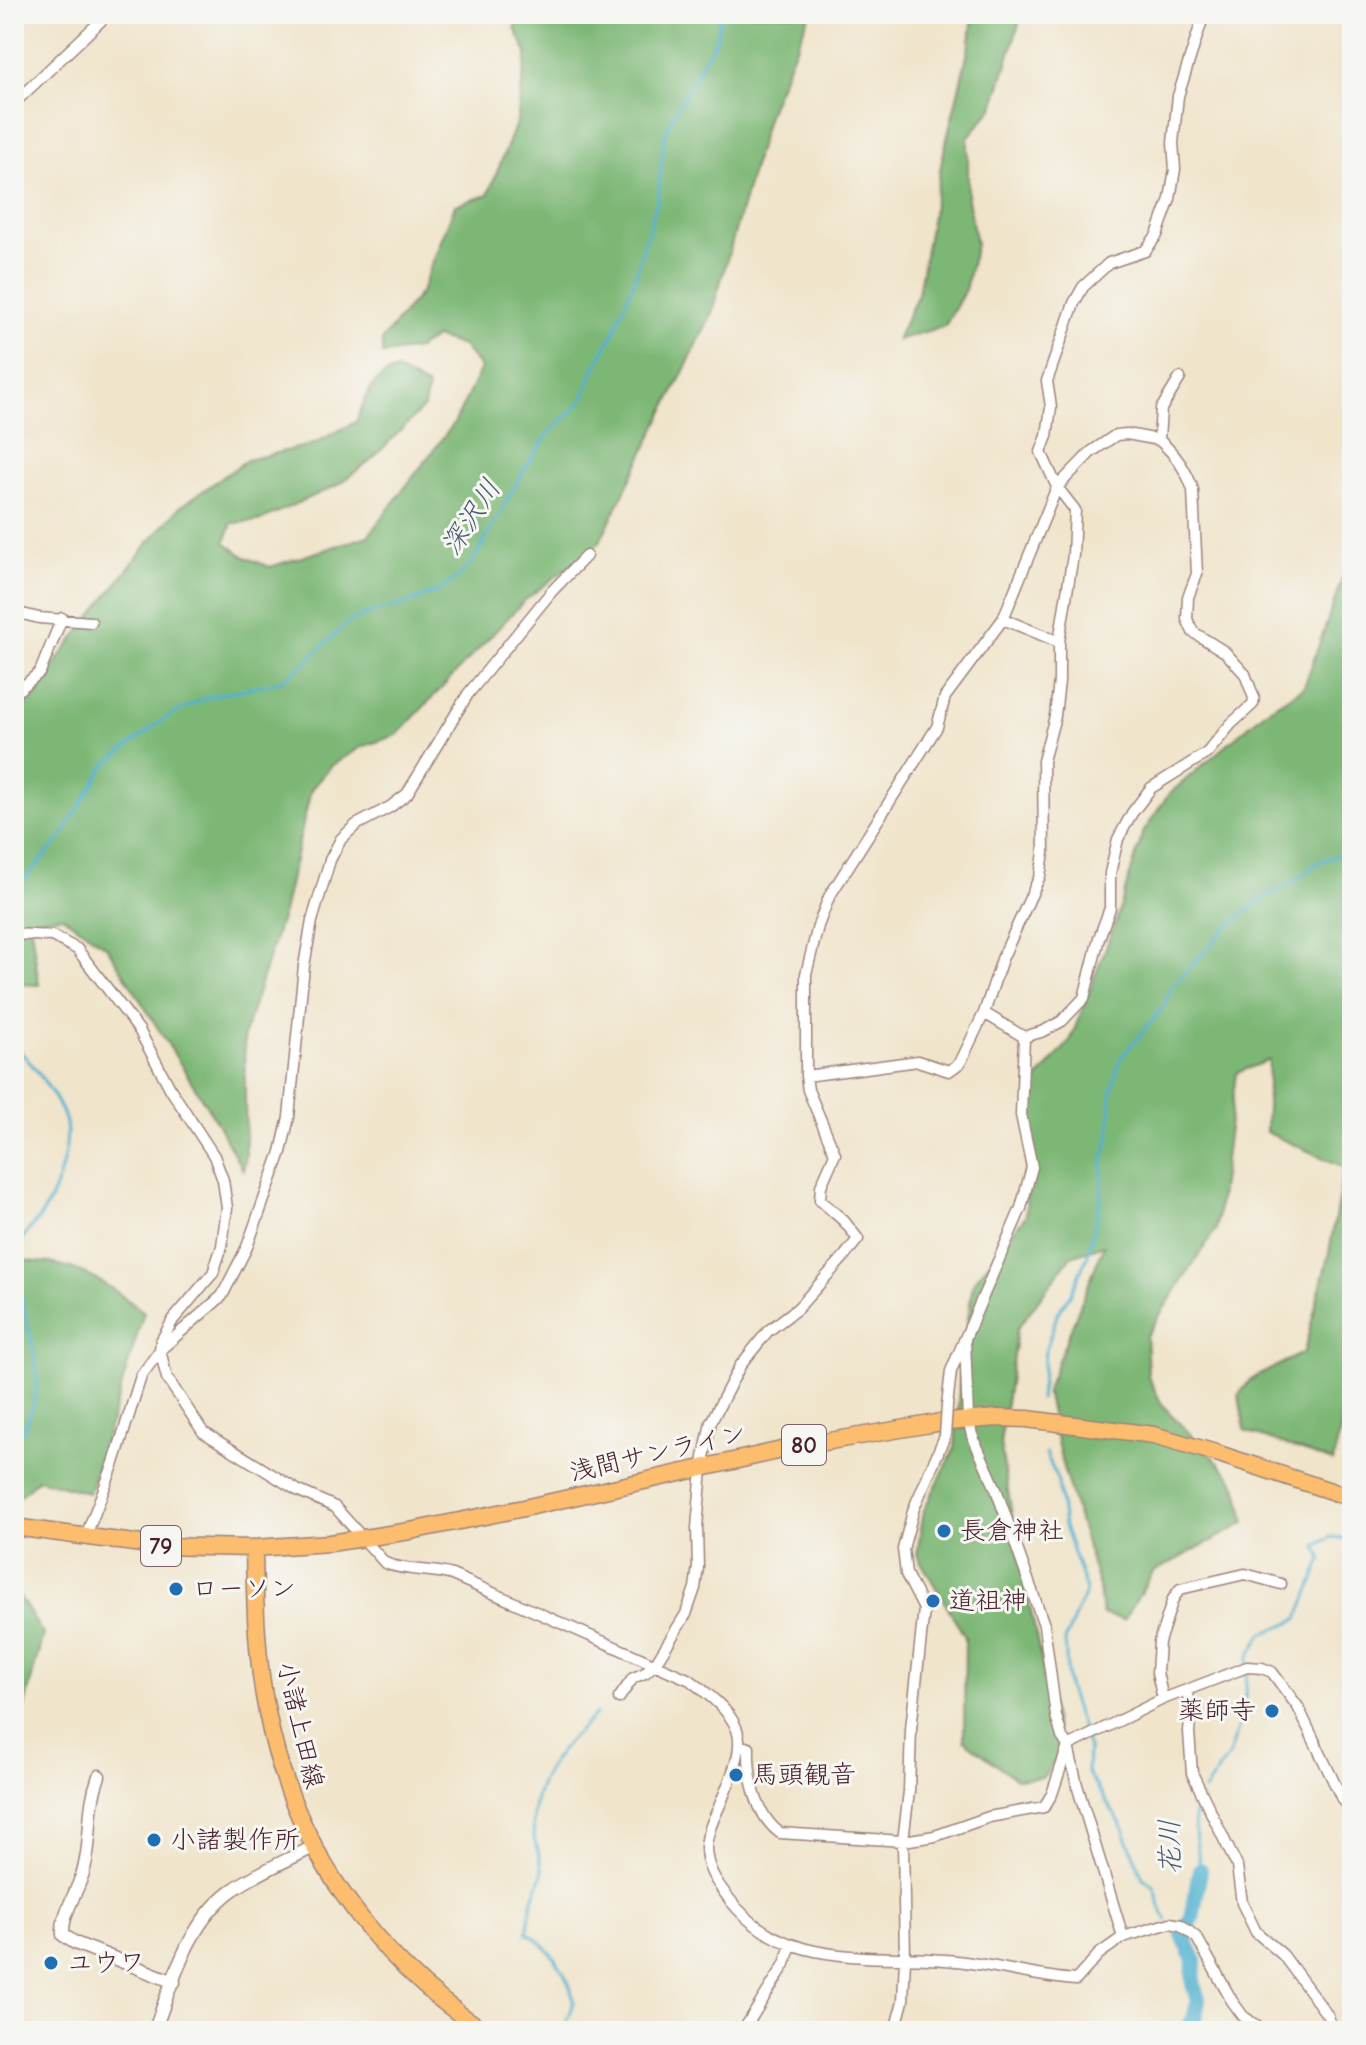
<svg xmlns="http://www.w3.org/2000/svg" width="1366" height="2045" font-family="'Comic Neue','Klee One',sans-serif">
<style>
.forest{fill:#7db776;stroke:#646b50;stroke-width:2}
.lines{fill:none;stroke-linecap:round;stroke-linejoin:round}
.stream{stroke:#51b1d0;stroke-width:3}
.river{stroke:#51b1d0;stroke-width:16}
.minor-casing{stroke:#9d827a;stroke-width:13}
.tertiary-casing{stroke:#9d827a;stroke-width:15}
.primary-casing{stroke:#9d827a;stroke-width:19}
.minor{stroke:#fff;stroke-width:10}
.tertiary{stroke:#fff;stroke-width:12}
.primary{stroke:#fcbd6e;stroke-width:16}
.minor-bridge-casing{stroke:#9d827a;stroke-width:13;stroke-linecap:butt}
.minor-bridge{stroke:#fff;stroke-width:10}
.poi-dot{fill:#1f6fb2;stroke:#f6f6f2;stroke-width:3}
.labels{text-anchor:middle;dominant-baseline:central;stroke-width:6;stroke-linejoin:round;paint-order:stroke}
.shield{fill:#f6f6f2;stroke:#7e6067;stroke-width:2}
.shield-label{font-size:24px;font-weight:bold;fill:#4a1f2b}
.street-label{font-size:26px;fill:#4a1f2b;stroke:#f6f6f2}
.poi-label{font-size:26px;fill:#4a1f2b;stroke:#f6f6f2;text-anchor:start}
.water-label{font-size:28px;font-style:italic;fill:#4d596d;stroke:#f6f6f2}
</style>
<rect width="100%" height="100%" fill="#f6f6f2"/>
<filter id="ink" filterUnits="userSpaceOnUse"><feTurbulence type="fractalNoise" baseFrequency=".0125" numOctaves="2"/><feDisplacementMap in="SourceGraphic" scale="16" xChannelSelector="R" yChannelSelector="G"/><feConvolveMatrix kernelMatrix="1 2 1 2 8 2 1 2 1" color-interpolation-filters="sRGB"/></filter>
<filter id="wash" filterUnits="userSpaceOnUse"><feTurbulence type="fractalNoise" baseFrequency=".006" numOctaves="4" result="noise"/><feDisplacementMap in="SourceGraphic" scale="32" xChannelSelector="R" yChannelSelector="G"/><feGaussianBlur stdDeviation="1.8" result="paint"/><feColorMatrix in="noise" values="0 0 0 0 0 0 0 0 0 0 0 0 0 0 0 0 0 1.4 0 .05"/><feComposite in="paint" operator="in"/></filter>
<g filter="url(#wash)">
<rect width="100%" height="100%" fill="#f0e4ca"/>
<path class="forest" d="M519,14H810L769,111L711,316L599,543L524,601L397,735L361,747L331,766L311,789L283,912L244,1035L246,1156L243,1170L213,1116L107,947L62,916L30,920L39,985L14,984V731L28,698L149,542L180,507L247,460L311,445L356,422C365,399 371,376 397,370L428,387L424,407L372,459L338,485L258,521L232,523L225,542L245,557L270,567L368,536L455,422L481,368L463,346L435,337L418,349L382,354V340L421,292L455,205L488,195L517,121L527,53L515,28Z
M973,14H1022L993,108L968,137V200L976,244L965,290L945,326L897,340L918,294L942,160L970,43Z
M1352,551V1378L1333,1462L1245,1431L1239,1395L1250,1380L1304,1352L1329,1253L1344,1167L1266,1132L1269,1060L1236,1073L1216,1229L1146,1336L1148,1376L1162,1405L1231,1476L1239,1492L1245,1523L1153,1572L1124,1620L1102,1614L1099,1587L1062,1464L1046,1391L1104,1245L1071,1256L1017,1329L1000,1443L1017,1546L1061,1753L1043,1777L1016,1779L964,1740L965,1637L917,1555L924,1510L955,1448L960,1378L973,1283L1026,1215L1030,1088L1070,1041L1115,924L1143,833L1168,795L1266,711L1304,687Z
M14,1257C28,1263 36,1261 50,1263C86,1268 116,1291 144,1312L89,1493L38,1479L14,1502Z
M14,1588L43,1634L24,1709L14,1728Z"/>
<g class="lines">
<path class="stream" d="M14,891L60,839L105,765L165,718L208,697L282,681L304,664L348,622L375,611L405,604L438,591L456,579L472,563L527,465L549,433L582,401L593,371L612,336L632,286L658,198L664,139L672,117L717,37L720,14
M14,1042C21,1055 32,1063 40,1075C49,1088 63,1108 66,1123C70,1148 57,1190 44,1211C36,1225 21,1234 18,1251C15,1263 18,1277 20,1288C30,1353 55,1383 14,1445
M1040,1399L1045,1352L1058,1312L1070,1295L1087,1257L1101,1199L1103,1158L1110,1134L1111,1094L1120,1059L1164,1006L1171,988L1228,926L1265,897L1293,882L1319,862L1352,850
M1046,1453L1058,1482L1064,1526L1086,1590L1065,1640L1068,1686L1088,1748L1087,1772L1121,1824L1143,1878L1154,1886L1162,1912L1167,1920
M1204,1791L1229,1755L1243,1715L1249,1656L1262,1634L1298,1619L1322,1559L1316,1546L1331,1537L1352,1539
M1200,1870C1199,1848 1188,1817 1200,1798
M1171,1926L1183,1935
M562,2031C566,2022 574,2010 573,2001C572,1979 546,1941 527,1933C529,1920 530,1908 534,1896C537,1888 541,1881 542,1872C543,1860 535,1848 534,1836C528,1780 559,1750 596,1714"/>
<path class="river" d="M1184,2031L1194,2020L1198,2000L1193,1984L1194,1959L1183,1935L1192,1918L1200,1870"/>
</g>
</g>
<g filter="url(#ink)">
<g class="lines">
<g class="minor-casing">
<path id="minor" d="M14,103L108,14
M14,612L39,618L91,622
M1003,619L1059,642
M14,694L40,672L62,618
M14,934L52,936L77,949L139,1030L171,1090L214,1156L223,1180L227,1208L222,1246L213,1273L173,1320L161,1341L160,1350L167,1378L203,1432L297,1490L335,1507L385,1563C406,1572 430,1568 452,1575L690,1680C753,1728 747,1739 719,1807C713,1820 707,1833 706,1847C706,1867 716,1882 727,1896C783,1973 875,1952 956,1961C996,1965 1035,1977 1076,1980L1099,1954L1123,1937L1170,1923L1181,1925L1197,1938L1232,2001L1243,2016L1263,2031
M984,1013L1024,1037L1044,1031L1062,1021L1084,998L1099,938L1110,908V873L1118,839L1132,813L1151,788L1207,753L1231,724L1253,704L1254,698L1245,674L1225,652L1193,632L1187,619L1188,597L1197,574L1193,490C1187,471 1174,453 1159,440L1161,409L1180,378
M806,1076L918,1061L949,1071L960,1063L984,1013L1002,959L1040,876L1044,853L1043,761L1055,716L1059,681V642L1073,555L1075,510L1057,487L1041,452L1047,436L1051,407L1047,381L1074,303L1083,287L1109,263L1145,251L1157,235L1170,199L1175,169L1173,143L1178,96L1204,14
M965,1340L968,1420L972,1435L996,1489L1044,1625L1056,1716L1062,1737L1068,1746L1077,1785L1123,1937
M947,1406L951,1371L1021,1208L1032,1167L1021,1115L1024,1037
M85,1538L114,1463L141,1376L160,1350L222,1296L247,1247L281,1152L289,1117L304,966L312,921L330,860L341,839L356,825L390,807L407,794L468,694L552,591L586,556
M1187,1691L1191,1710L1189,1732L1192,1773L1237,1866L1242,1903L1256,1932L1283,1955L1328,2016L1333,2031
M619,1698L633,1678L645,1673L655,1664L686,1614L695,1588L698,1567L697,1528L702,1468L711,1422L740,1366L768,1331L798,1308L842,1259L858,1239L844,1221L820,1200L821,1186L835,1154L808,1090L806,1076V974L818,926L829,897L937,727L945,697L1003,619L1057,487L1091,452L1116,435L1127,434L1159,440
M1163,1699L1157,1673L1159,1642L1173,1599L1180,1589L1245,1574L1281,1584
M741,1746L749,1748C748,1777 756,1816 780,1833L903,1841L935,1836L989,1817L1044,1807L1052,1794L1067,1749
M1068,1746L1163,1699L1247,1667L1262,1668L1272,1672L1298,1707L1343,1801L1352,1806
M743,2031L785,1964L791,1944
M895,2031L903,2001L905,1959L903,1841L909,1791L911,1729L924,1609L906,1574L903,1549L914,1508L945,1436"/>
</g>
<g class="tertiary-casing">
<path id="tertiary" d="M99,1776C86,1811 93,1835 84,1869C79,1890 61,1914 63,1935L75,1943L174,1982
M154,2031C173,1982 187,1924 231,1891C256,1873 286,1861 313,1847"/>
</g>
<g class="primary-casing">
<path id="primary" d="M14,1527L157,1546L254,1548L330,1543L410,1531L524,1508L795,1447L936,1423L997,1418L1027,1419L1154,1435L1216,1453L1352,1498
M254,1548C255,1603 256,1658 267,1712C292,1844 372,1958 484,2031"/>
</g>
<use href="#minor" class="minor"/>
<use href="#tertiary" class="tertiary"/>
<use href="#primary" class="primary"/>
<g class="minor-bridge-casing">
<path id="minor-bridge" d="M945,1436L947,1406"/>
</g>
<use href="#minor-bridge" class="minor-bridge"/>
</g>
</g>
<g class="poi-dot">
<circle cx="944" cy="1531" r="8"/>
<circle cx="176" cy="1589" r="8"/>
<circle cx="933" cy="1601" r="8"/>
<circle cx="1272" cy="1711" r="8"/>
<circle cx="736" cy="1775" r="8"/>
<circle cx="154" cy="1840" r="8"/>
<circle cx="51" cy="1963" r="8"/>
</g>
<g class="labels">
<g class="shield">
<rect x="782" y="1425" width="44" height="40" rx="6"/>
<rect x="141" y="1526" width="40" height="40" rx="6"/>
</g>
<g class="shield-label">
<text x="804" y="1445">80</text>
<text x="161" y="1546">79</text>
</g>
<g class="street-label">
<text transform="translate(658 1453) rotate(-13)">浅間サンライン</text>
<text transform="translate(300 1725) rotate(77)">小諸上田線</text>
</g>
<g class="poi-label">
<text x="960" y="1531">長倉神社</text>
<text x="192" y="1589">ローソン</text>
<text x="949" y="1601">道祖神</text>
<text x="1256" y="1711" text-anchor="end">薬師寺</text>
<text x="752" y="1775">馬頭観音</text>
<text x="170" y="1840">小諸製作所</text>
<text x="67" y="1963">ユウワ</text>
</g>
<g class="water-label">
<text transform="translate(471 517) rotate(-57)">深沢川</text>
<text transform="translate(1170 1847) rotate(-91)">花川</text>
</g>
</g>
<rect width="1366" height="2045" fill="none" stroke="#f6f6f2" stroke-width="48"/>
</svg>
